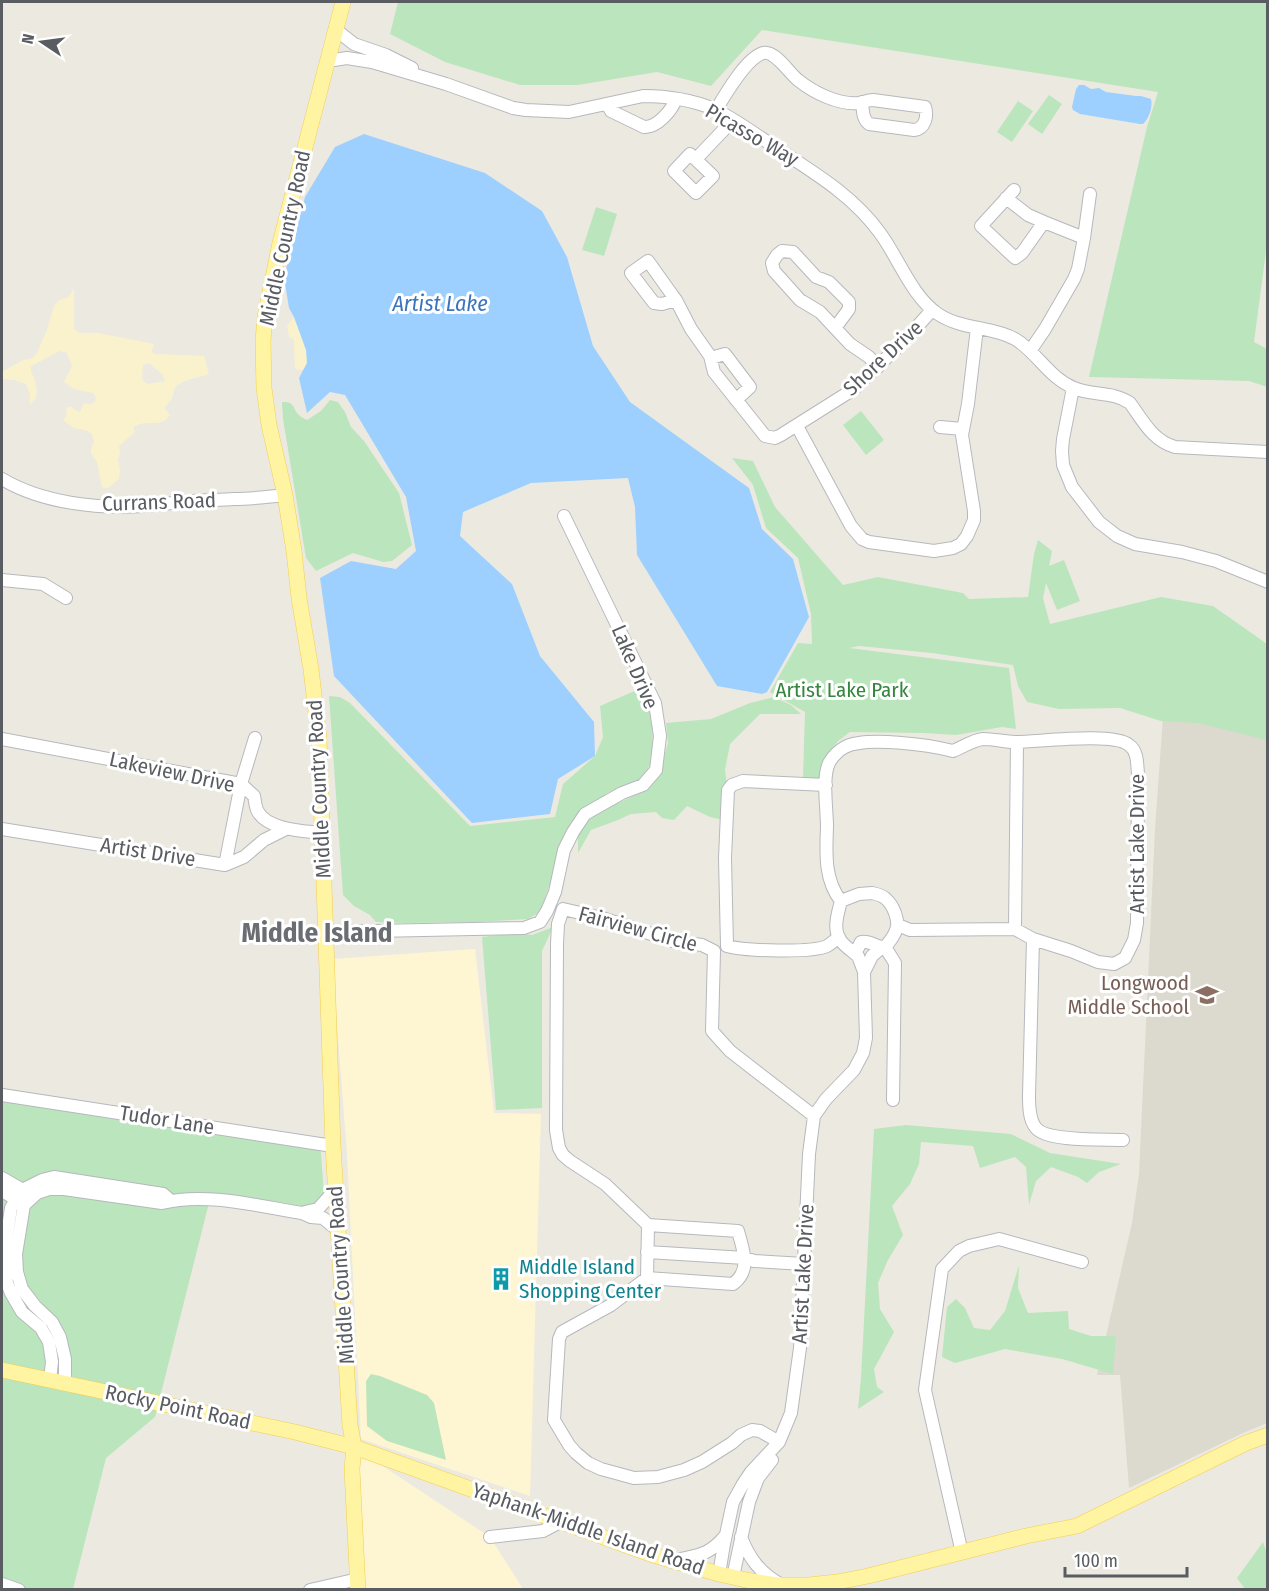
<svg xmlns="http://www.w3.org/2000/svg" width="1269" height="1591" font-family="'Fira Sans Condensed',sans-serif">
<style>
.commercial{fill:#fef6d3}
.education{fill:#dcd9ce}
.green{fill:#bbe5bd}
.sand{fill:#faf2cd;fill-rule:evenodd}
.water{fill:#9dd0ff}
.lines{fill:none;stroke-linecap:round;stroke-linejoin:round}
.minor-casing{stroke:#b6b8bd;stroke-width:14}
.major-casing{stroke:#f3cd52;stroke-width:16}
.minor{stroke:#fff;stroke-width:12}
.major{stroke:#fff4a2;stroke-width:15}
.labels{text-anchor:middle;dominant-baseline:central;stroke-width:6;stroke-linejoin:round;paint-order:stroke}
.street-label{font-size:21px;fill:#595c61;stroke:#fff}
.park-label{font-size:21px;fill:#33863b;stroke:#fff}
.education-label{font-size:21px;fill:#785e54;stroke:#fff;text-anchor:end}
.culture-label{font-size:21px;fill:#0d838f;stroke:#fff;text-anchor:start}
.water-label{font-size:22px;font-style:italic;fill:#3c74bb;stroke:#fff}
.district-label{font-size:27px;font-weight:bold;fill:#6a6e73;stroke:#fff}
</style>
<rect width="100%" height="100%" fill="#eceae0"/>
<path class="commercial" d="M475,949L494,1113L541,1114L530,1496L361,1439L347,1154L332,959Z
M354,1447L490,1537L523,1589H363Z"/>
<path class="education" d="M1165,688L1267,725V1423L1243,1433L1129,1488L1120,1375H1097L1132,1223L1139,1174L1155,829Z"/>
<path class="green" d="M398,2H1267L1268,236L1254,342L1267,349V387L1249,381L1089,377L1147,127L1158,92L762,30L711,86L657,72L578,85H520L445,62L390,34Z
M1049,95L1062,104L1042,134L1028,124Z
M1018,101L1033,111L1012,142L997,132Z
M596,207L617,214L604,256L582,250Z
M330,400L338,402L345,412L351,427L364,441L399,493L412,545L392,561L383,562L353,553L316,571L306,558L283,419L282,402C295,401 292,408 299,415C299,416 307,420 307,420L321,411Z
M861,411L884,440L866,455L843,425Z
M732,458L753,461L775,507L843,585L878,577L963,593L969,599L1028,597L1034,554L1038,540L1052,551L1049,566L1064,560L1080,601L1057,610L1046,583L1043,598L1050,624L1161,597L1213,606L1267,644V740L1198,723L1161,721L1120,708L1059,709L1027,702L1018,686L1013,665L932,653L859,646L849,648L1009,668L1016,729L1002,727L956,735L923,733L850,732L838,741L828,754L822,780L803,778L805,712L770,692L798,643L812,644L811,614L798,558L766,528L753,485Z
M639,689L652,711L653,756L645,777L607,793L567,834L540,912L528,919L478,922L405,923L376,922L370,915L354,906L343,895L329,696L340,697L350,703L470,826L555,817L563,784L595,756L603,737L600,706Z
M774,697L791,705L801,714H760L730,744L725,770L727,786L723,820L710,817L687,806L674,820L662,818L656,812L631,814L618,820L591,830L578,853V831L591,815L645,791L659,775L668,743L666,723L711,719L750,703Z
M553,927L542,951V1108L496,1110L482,937L517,933L532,935Z
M2,1088L320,1140L326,1223L209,1203L155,1417L106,1458L73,1589H2Z
M906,1125L1011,1134L1050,1153L1121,1164L1099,1172L1087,1183L1078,1177L1051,1167L1036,1181L1029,1205L1026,1167L1015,1157L980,1168L973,1146L921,1142L919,1164L910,1184L892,1206L903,1235L888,1260L878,1283L880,1309L894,1332L874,1369L877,1387L884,1392L858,1409L861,1378L874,1129Z
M1019,1265L1018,1288L1028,1313L1068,1311L1069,1329L1091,1336H1116L1113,1374L1062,1359L1005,1349L955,1363L942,1357L947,1307L956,1299L965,1308L974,1328L990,1330L1005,1311Z
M371,1374L380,1376L427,1395L434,1403L446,1460L387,1441L367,1426L366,1381Z
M1263,1542L1267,1554V1589H1245L1237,1578Z"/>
<path class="sand" d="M74,288V328L79,333H98L154,344L151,352L155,354L204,356L209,374C199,378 179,379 174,390C173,392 174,394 173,395C172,400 167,404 164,408L170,415C164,424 157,423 147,423C142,423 137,425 133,427L135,432L119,446L120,453L118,460L120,469L119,479L108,488L102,487L97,462L91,453V448L94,442L92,434L85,430L74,428L63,420L66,417L67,407H72L77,411L80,412L84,403L91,404L95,402L96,397L93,393L74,389L64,382L72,366L67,353L60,351L31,366V372C35,378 38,390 36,397C35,399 31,404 30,405V394L26,384L15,380L2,379V372L23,360L31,359L37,353L47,330L54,306L59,300L69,297ZM149,363L162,374L165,381L148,384L144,382L142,379L143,365Z
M294,317C300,332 313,354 304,369L300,370L295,369L294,340L289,337L287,326Z"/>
<path class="water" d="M1079,85H1084L1091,89L1099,88L1106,92L1136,96H1141L1151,99C1153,106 1149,119 1143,124H1140L1080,114L1073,110L1072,107L1076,89Z
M364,134L485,173L542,211L567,257L593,346L630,402L749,488L762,529L793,559L809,617L767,692L762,694L717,686L637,555L635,507L628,478L531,483L463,512L460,536L512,584L540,656L594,722L595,756L558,779L550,814L472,823L334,676L320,578L351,561L396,569L416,551L406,497L345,395L330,392L307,413L299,378L307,363L306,350L294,317L289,308L284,277L305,197L335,147Z"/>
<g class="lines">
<g class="minor-casing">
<path id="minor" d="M335,29L354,44L386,55L412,68
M327,61L347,58L372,62L446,84L513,108L526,110L569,112L643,96C667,96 692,100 714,109C735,119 753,133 772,145C811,171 852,194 880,233C898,257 912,297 938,314C962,330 991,326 1015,339C1037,352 1049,378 1074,388C1092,396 1113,391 1130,403C1143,421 1153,441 1175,447L1268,452
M607,104L611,111L644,127C657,128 672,110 676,99
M716,110C725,95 746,58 763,53C775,50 789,73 798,80C814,93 839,105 859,103C864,102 868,100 873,100L925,107C928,116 925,129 914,130L869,124C862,118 863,110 862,102
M690,154L713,176L696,193L674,171Z
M696,159L733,120
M1014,190L981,226L1015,258L1022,253L1044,222L1084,238L1078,269L1074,279L1045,329L1030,351
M1006,198L1028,215L1044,222
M1084,238L1090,194
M676,300L662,304L654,303L631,273L648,261L673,296L676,300L691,329L710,356L714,372L765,436L775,438L781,435L854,389L906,339L932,310
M835,328L849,309V302L829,282L816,277L793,252L782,251L777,255L772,263L774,271L800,300L820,312L850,344L869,357L878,367
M711,358L725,354L750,387L736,400
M1073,388L1063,439L1062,451L1063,465L1072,487L1099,522L1117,536L1135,544L1182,552L1216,561L1268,582
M797,426L851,526L862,539L869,542L934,551L953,548L961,544L967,536L974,520V511L962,435L968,404L977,328
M940,427L963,429
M2,479C42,503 97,509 143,506C160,505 177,502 193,501C207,500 221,500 234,499C251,499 268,497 285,495
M2,580L43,584L66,598
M2,739L241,784L254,796C255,800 255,805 257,810C266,830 304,831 323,833
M826,785L743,781L732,785L728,790L725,858L727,946C744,951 812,953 827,946C831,944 835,940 839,937
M2,829L225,865L244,857L264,840L286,829
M225,865L241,784L255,738
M872,893C877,894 882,895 886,899C893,905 900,921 896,930C894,937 889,942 885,947C877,948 870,940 861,942L858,948L853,952C849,949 844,945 841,941C832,930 838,913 841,901L859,894Z
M841,901C824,880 826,852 827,827C827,809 822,778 829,763C832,757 839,750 845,747C866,736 930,745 953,751C963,747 973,740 983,739C994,739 1005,742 1015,742C1038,742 1113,732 1129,745C1138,751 1137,764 1138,774L1137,923L1134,940L1125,958L1114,964L1098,962L1071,951L1033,939L1015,929L910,930L898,925
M1015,929L1017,742
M325,932L524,928L540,922L547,911L555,892L564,850L573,832L585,814L622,793L643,785L656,770L660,736L655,703L564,516
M1033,939L1029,1096C1029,1106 1029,1120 1036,1128C1047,1142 1105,1139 1123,1140
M885,947L895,963L893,1100
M853,952L858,956L864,972L872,956L881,948
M2,1095L333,1146
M2,1178L30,1194
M2,1191L21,1202
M305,1212L318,1209L336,1189
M647,1252L745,1258L754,1261L804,1264
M647,1278L648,1225
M50,1380L52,1362L49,1342L41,1328L22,1312L11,1293L7,1283L4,1254L11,1208L16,1199L24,1189L42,1180L54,1177L163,1194L171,1201
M65,1383V1359L60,1337L52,1322L35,1306L22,1289L17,1272L16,1254L24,1205L37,1193L49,1189H64L162,1203C205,1192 258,1206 302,1213L311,1217L323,1218L339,1231
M779,1442L760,1431L752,1430L741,1435L732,1443L702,1462L684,1470L658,1477L634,1478L601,1469L588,1463L576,1453L569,1445L554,1420L559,1339L562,1332L611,1305L647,1278L733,1284C752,1270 743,1250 738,1231L648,1225L605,1184L570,1161L563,1155L559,1148L556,1130L557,944L558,924L563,909L602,918L673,941L702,945L714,951L712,1031L730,1051L814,1116
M490,1537L543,1531L560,1522
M741,1537C749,1558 760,1573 780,1584
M962,1553L925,1390L942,1269L959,1251L969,1246L999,1239L1082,1262
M672,1561C696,1555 708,1557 725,1536
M719,1574L724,1544L733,1502L743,1484L751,1472L779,1442L791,1413L800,1348L809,1154L814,1116L826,1099L854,1070L863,1053L866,1038L864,972
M733,1577L749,1502L758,1478L772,1460
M2,1584L19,1590
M310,1590L358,1579"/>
</g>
<g class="major-casing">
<path id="major" d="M343,2L280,243L265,317L263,341L264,388L269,425L285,495L294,551L299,598L311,669L319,738L333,1146L350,1425L354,1447L352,1469L358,1590
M2,1370L295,1432L354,1447L653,1555L719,1574L746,1580L776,1585H809L837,1582L868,1576L1026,1536L1077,1526L1246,1443L1268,1435"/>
</g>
<use href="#minor" class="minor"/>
<use href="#major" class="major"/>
</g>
<defs>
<g id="school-bare" transform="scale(1.8)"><path d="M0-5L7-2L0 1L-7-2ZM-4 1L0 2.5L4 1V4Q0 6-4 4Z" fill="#8d6e63" stroke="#fff" stroke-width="2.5" paint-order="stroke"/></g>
<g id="building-bare" transform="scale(1.8)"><path d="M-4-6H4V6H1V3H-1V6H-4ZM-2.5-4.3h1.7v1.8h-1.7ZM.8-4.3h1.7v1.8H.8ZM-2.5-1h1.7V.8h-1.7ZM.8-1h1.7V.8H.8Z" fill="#0f9aa8" stroke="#fff" stroke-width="2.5" paint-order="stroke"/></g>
</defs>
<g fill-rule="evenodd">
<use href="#school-bare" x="1207" y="995"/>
<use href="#building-bare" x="501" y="1279"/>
</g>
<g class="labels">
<g class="street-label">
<text transform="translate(752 135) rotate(30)">Picasso Way</text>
<text transform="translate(285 238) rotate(-78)">Middle Country Road</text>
<text transform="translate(883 358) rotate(-43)">Shore Drive</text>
<text transform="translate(159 502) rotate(-2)">Currans Road</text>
<text transform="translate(635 667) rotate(67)">Lake Drive</text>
<text transform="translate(172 772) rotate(12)">Lakeview Drive</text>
<text transform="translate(319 789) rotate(-93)">Middle Country Road</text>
<text transform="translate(1137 844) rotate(-90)">Artist Lake Drive</text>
<text transform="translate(148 852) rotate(9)">Artist Drive</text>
<text transform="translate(638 929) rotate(15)">Fairview Circle</text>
<text transform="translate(167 1120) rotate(9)">Tudor Lane</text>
<text transform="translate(803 1274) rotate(-87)">Artist Lake Drive</text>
<text transform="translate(341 1275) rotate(-94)">Middle Country Road</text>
<text transform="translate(178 1407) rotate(12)">Rocky Point Road</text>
<text transform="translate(588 1529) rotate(19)">Yaphank-Middle Island Road</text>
</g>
<g class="park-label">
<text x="842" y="690">Artist Lake Park</text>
</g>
<g class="education-label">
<text x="1189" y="983">Longwood<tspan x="1189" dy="24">Middle School</tspan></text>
</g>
<g class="culture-label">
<text x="519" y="1267">Middle Island<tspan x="519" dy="24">Shopping Center</tspan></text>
</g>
<g class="water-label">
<text x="440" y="303">Artist Lake</text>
</g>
<g class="district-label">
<text x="317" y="933">Middle Island</text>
</g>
</g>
<rect width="1269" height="1591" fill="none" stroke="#595c61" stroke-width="6"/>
<g transform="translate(42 42) rotate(283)" stroke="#ffffff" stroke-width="4.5" paint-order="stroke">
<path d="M0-4.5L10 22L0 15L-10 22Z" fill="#595c61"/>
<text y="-9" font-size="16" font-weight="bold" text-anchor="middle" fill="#595c61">N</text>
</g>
<path d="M1065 1567v9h122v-9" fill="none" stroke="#595c61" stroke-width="3"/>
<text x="1074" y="1567" font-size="18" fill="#595c61" stroke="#ffffff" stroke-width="4.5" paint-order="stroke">100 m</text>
</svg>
